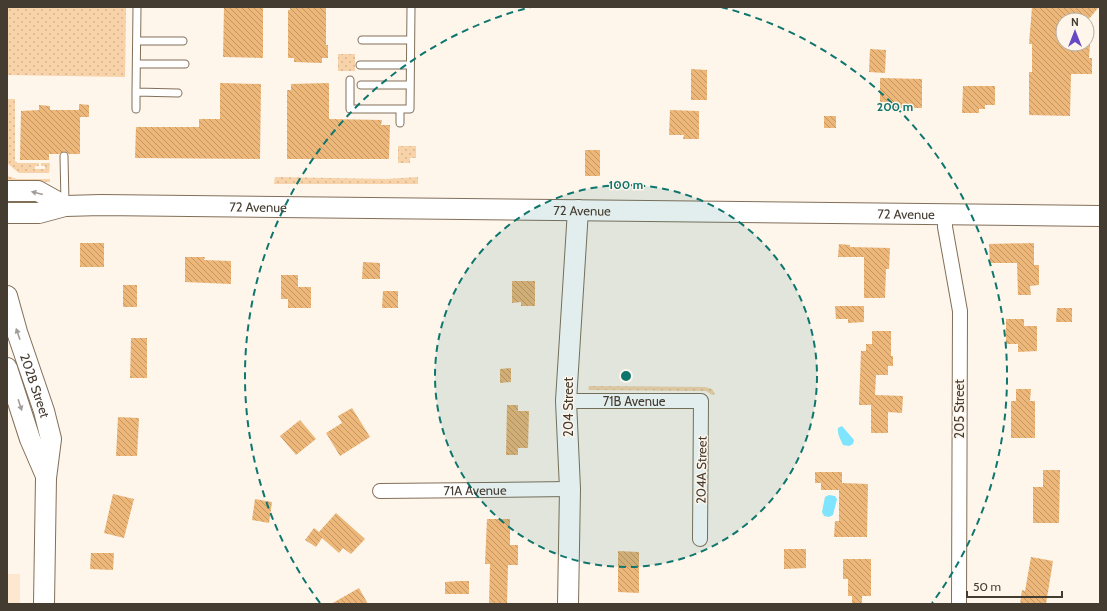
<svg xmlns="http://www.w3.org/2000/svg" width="1107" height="611" font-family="Cabin,sans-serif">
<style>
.built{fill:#fee7cf}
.grass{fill:url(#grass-dots)}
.water{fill:#7fe4fd}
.building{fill:url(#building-back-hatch)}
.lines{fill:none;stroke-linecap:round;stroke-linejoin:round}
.lane-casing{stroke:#826f59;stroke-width:9}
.street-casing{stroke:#826f59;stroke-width:16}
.secondary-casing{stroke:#826f59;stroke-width:22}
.lane{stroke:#fff;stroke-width:7}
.street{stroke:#fff;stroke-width:14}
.secondary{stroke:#fff;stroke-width:20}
.oneway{fill:#a29d98}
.ring{fill:none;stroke:#0f766e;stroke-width:2;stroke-dasharray:7 5}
.labels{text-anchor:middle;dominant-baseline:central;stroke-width:3;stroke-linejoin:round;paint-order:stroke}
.street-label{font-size:13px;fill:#443b31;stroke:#fef5eb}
.centre{fill:#0f766e;stroke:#fef5eb;stroke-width:2}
.ring-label{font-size:12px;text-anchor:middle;font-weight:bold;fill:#0f766e;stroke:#fef5eb;stroke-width:3;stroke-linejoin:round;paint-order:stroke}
</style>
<defs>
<pattern id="grass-dots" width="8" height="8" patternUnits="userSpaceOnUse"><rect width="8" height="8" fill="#f8d2a8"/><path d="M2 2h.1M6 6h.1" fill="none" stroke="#d6b591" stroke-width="1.8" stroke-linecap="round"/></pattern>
<pattern id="building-back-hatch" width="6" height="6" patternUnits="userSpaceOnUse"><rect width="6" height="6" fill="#edb779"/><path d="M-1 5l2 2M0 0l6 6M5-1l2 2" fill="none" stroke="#c29664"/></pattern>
</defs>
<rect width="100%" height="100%" fill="#fef5eb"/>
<path class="built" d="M7,574H20V604H7Z"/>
<path class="grass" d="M7,7H126L125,77L7,75Z
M338,54H355V71H338Z
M7,99H15V161L18,163H39V166H35V169H45V166H41V163H50L49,173H19L7,163Z
M398,146H416V158H410V163H398Z
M7,176L17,179H50V182L11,181L7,179Z
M275,177L386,179L418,177V184H274Z
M589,386L705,387L712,389L715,394L712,395L706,391L591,390L588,389Z"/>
<path class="water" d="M842,426L854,440L853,444L849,446L843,445C841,440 837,434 838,428Z
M829,495L835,496L837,499L833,515L829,517L824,516L822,512L825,497Z"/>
<path class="building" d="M224,7H263V58L223,57Z
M290,7H326V45H328V58H322V63L294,62V58H288V10H290Z
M1032,7H1099L1088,20H1063V44H1090L1089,58H1092V74H1071L1070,116L1029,115V72H1032V44H1029Z
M870,49L886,50L885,73L869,72Z
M691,69L707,70V100H691Z
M880,78L922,79V108H895V102H880Z
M220,83L261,84L260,159L135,158L136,127H199V119H220Z
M329,83V119L382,120L381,125H390L389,159H287V90H291V84Z
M963,86H995V105H985V109H979V113H962Z
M79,104L89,105V117H80V154H69L64,151L59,154H49V160H20L21,111L39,110V105L50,106V110H79Z
M670,110L699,111V139H683L684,135H669Z
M824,116H836V128H824Z
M585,150H600V176H585Z
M80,243H104V267H80Z
M1034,243V265H1039V285L1030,286L1031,295H1018L1017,263H990L989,244Z
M839,244L850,245V247L890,248L889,269H886L885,298H864V257H838Z
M185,257H205L204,260L231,261V284L185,282Z
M363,262L380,263V279H362Z
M281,275H298V287H311V308H288V299H281Z
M512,281H535V306H521V302L512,303Z
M123,285H137V307H123Z
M383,291H398V308H382Z
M835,306H864V322L848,323V319H836Z
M1057,308H1072V322H1056Z
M1006,319H1024V326H1037V351L1018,352V344H1006Z
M872,331H891V356H893V366H888V375H876L875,395L903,396L902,413L888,412V433H871V405H859L861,351H866V344H872Z
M131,338H147V378H130Z
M511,368V382L500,383V369Z
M1016,389H1031L1030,401H1035V438H1011V401H1016Z
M507,405H518V411H529L528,448H518V455H506Z
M352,408L370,437L340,456L326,433L342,423L338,416Z
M118,417L139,418L137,456H116Z
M300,420L316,439L296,455L280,436Z
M1043,470H1060L1059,523H1033V487H1043Z
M815,472H842V483L868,484L867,537H834L835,521H839V490H821V483H815Z
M113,494L134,499L124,538L104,533Z
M255,499L272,502L269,523L252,520Z
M336,513L365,539L351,554L343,548L339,553L322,538L316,547L305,540L314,528L319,532Z
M487,519H510V545H518V565H508L507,604H489L490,564H485Z
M784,549H806V568L784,569Z
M618,551L639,552V593L618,592Z
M91,553H114L113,570L90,569Z
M1031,557L1053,561L1046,604H1020L1022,590L1025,591Z
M843,559H871V596H862V603H852V596H848V579H843Z
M459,581H469V594H445V582Z
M359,588L368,604H331Z"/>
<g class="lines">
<g class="lane-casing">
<path id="lane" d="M137,7L136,92L178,93
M362,40H410
M137,41H183
M137,64H185
M360,65H410
M350,80V109H410L411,7
M361,85H410
M136,109V92
M400,109V123
M64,156L65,203"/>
</g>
<g class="street-casing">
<g id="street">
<path d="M945,214V227L960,311L959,604"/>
<path id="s1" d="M566,401H701L700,539"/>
<path id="s2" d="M380,491L570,489"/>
</g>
</g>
<g class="secondary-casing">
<g id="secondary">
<path d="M7,191H38L65,206"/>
<path id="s3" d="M7,213H39L65,206L101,205L1100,216"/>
<path id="s4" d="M7,296L17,332L44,411L51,439L46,478L44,604"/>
<path d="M7,368L30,439L46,476"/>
<path d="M568,604L570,489L566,401L578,210"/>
</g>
</g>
<use href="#lane" class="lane"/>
<use href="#street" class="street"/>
<use href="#secondary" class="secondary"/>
</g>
<defs><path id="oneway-solid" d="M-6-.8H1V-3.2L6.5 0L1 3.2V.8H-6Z"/></defs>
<g class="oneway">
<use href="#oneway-solid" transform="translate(37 193) rotate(-166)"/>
<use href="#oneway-solid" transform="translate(18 334) rotate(-109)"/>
<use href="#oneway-solid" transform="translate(20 405) rotate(72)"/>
</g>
<circle cx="626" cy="376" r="191" fill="#0f766e" fill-opacity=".12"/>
<g class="ring">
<circle cx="626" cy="376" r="191"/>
<path d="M320 603A381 381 0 0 1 531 7M721 7A381 381 0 0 1 932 603"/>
</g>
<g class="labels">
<g class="street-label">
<text stroke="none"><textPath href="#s3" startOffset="252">72 Avenue</textPath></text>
<text stroke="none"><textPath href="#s3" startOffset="576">72 Avenue</textPath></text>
<text stroke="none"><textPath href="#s3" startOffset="900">72 Avenue</textPath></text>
<text stroke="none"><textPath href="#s4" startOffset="94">202B Street</textPath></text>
<text stroke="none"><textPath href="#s1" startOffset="68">71B Avenue</textPath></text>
<text transform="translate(568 407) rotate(-90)">204 Street</text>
<text transform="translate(959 409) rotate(-90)">205 Street</text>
<text transform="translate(701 470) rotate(-89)">204A Street</text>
<text stroke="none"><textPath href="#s2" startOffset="95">71A Avenue</textPath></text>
</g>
</g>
<circle cx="626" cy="376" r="6" class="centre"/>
<g class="ring-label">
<text x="895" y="111">200 m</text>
<text x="626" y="189">100 m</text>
</g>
<rect width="1107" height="611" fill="none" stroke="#443b31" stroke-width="16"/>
<g transform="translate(1075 32)"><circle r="19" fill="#fef5eb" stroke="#b4aba1"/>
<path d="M0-3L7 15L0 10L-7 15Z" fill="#674ac3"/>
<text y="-6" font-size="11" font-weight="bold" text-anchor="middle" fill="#443b31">N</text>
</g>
<path d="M967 591v6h95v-6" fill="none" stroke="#443b31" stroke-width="2"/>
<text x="973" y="591" font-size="12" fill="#443b31" stroke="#fef5eb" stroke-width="3" paint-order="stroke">50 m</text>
</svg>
